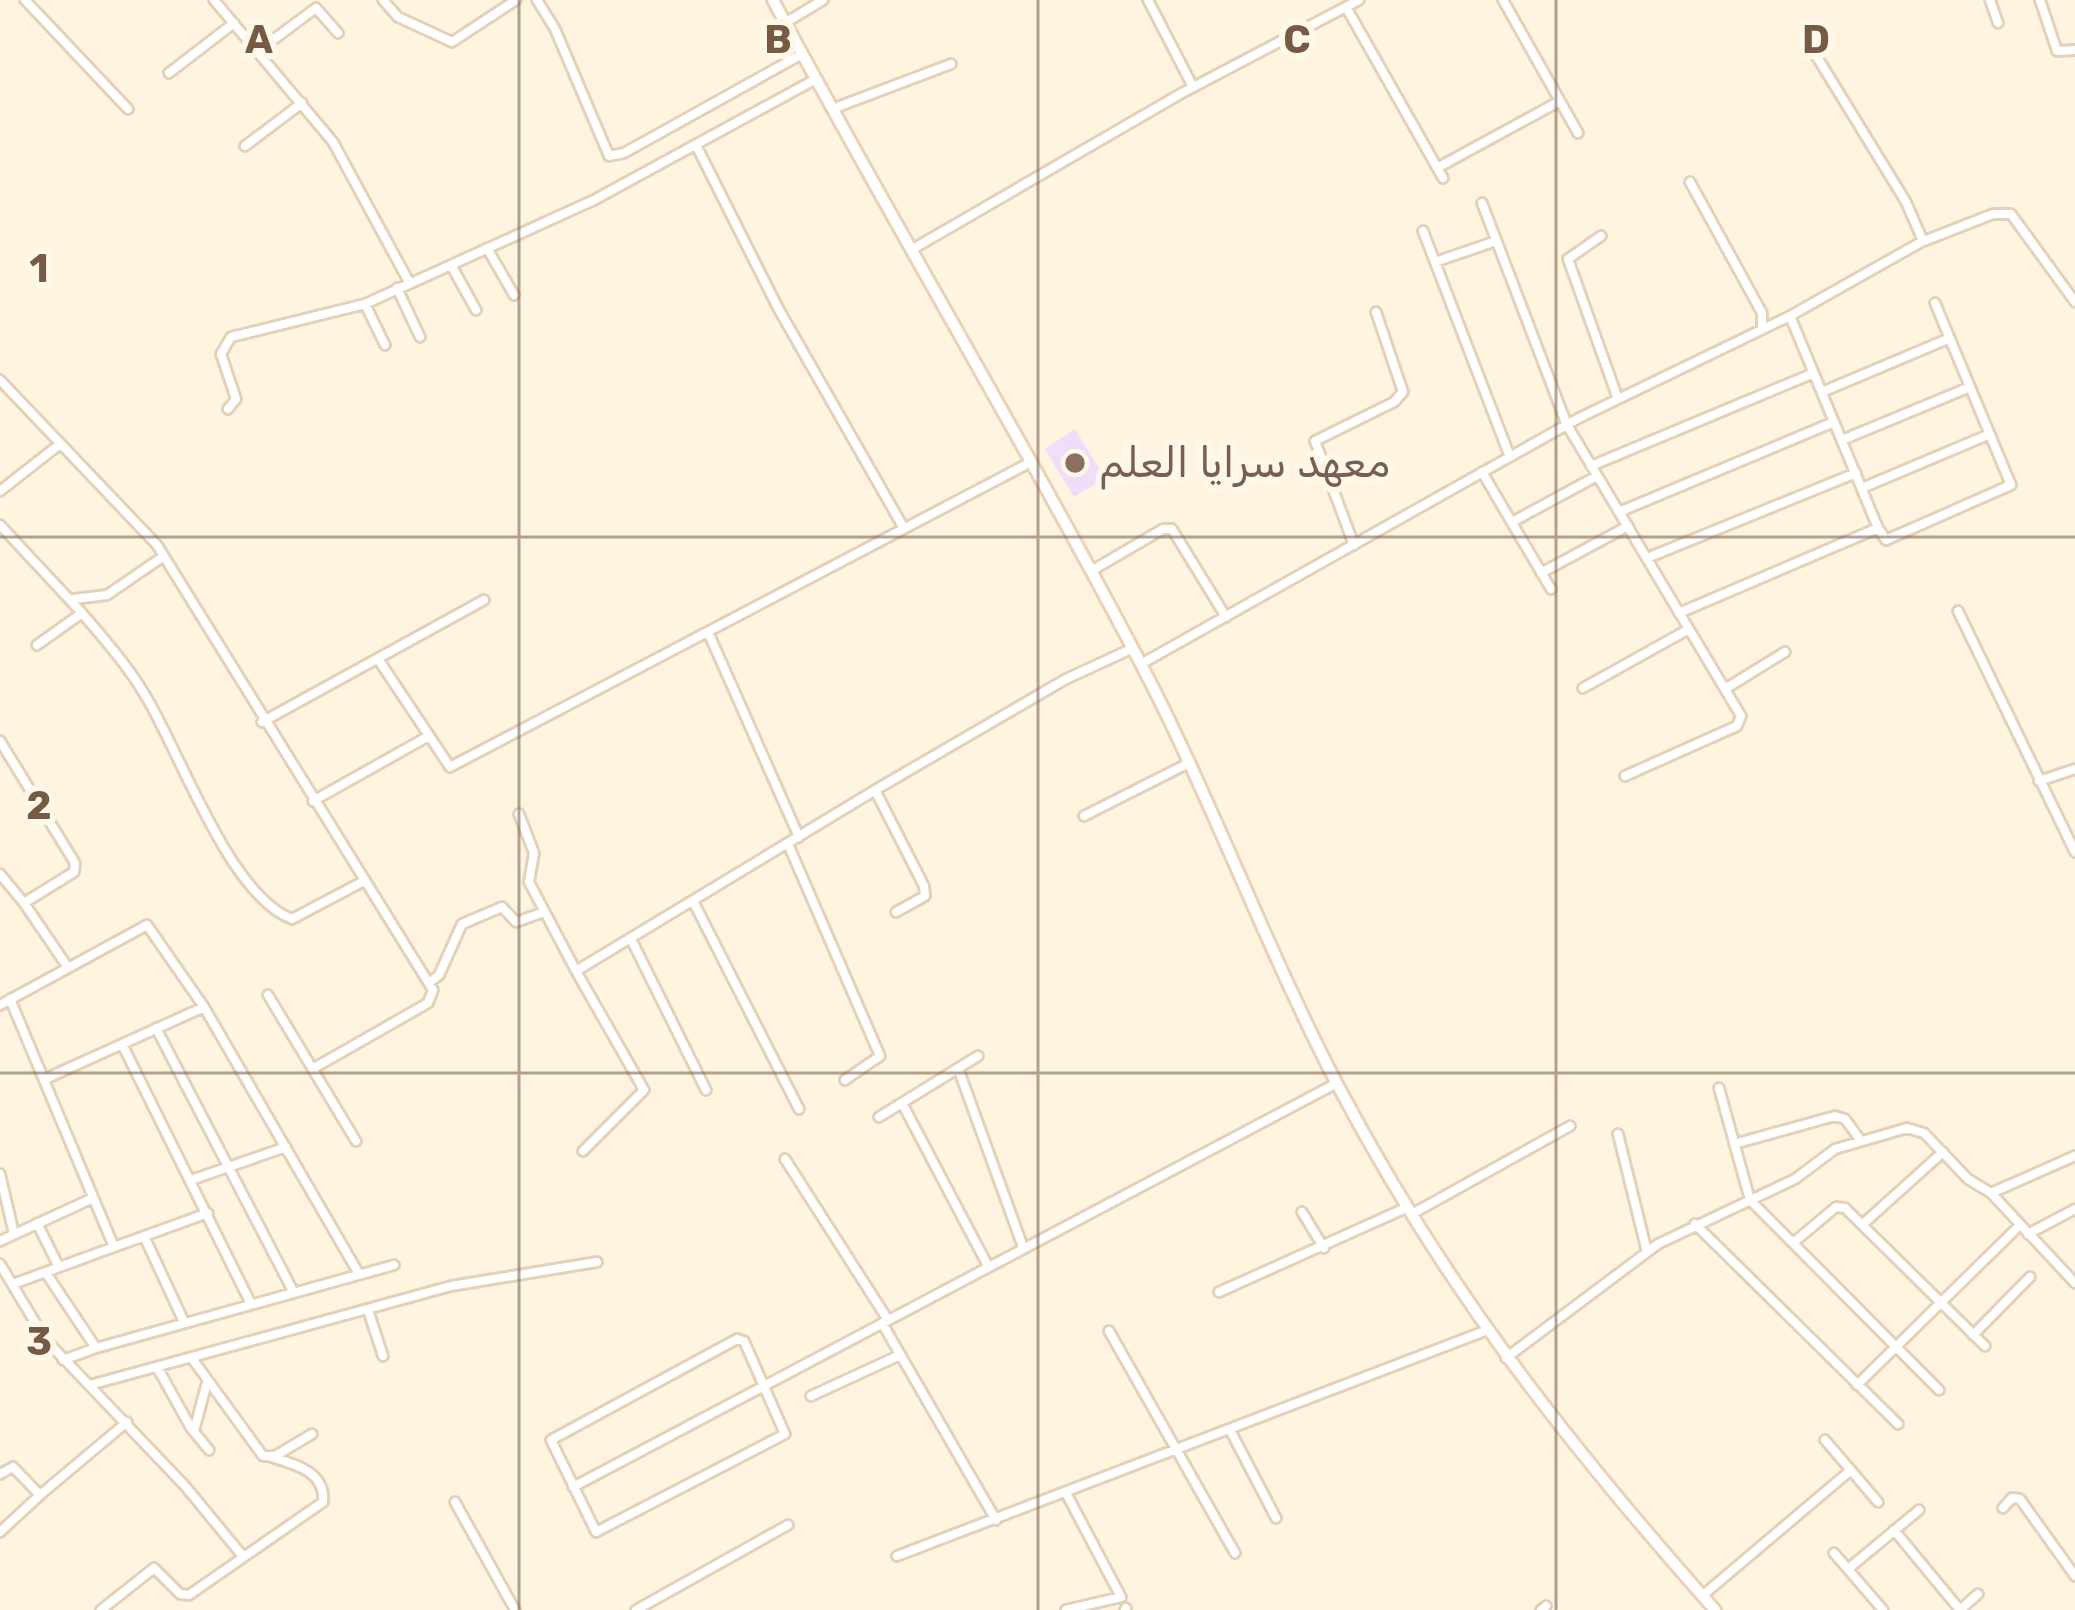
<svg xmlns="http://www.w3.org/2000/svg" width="2075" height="1610" font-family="Rubik,Cairo,sans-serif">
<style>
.education{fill:#f1dcfa}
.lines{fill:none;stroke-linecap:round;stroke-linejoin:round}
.minor-casing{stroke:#e3d1ba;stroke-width:14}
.secondary-casing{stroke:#e9d2b8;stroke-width:16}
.minor{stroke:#fff;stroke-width:8}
.secondary{stroke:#fff;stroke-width:10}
.grid{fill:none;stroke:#775a44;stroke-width:3;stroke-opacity:0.55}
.education-dot{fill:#8d6e63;stroke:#fff7e8;stroke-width:4.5}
.labels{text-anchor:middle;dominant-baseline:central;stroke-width:12;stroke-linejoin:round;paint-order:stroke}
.education-label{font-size:42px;fill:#785e54;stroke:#fff7e8;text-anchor:start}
.grid-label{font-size:39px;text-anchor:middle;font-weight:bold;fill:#775a44;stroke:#fff7e8;stroke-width:12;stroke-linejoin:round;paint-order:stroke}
</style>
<rect width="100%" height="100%" fill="#fef4df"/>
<path class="education" d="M1075,429L1105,478L1074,497L1045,449Z"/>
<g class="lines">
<g class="minor-casing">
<path id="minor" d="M25,0L128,109
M214,0L333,142L409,282
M383,0L398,17L452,42L516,0
M537,0L555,29L609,156L624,153L802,54
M1148,0L1193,87
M1503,0L1578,133
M1990,0L1998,23
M2040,0L2057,51L2075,50
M1346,7L1443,178
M785,23L823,0
M258,51L316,8L338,33
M169,73L234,23
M832,109L951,64
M696,145L778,308L902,525
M245,146L302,103
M1437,168L1560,101
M1690,182L1762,313V329
M1482,203L1567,425L1741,716L1737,726L1625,776
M1423,231L1510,457
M1601,236L1568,259L1618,399
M1924,241L1993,214H2011L2075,302
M487,248L514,295
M911,250L1182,93L1359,0
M1435,262L1496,241
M451,265L476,310
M397,288L420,337
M365,304L385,345
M0,380L157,545L433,990L428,1003L314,1068
M1822,392L1950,338
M228,409L236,399L221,354L231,337L365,304L594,200L816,79
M1842,440L1970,387
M1591,466L1814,373
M1482,472L1551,589
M1862,488L1990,434
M0,491L60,444
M1619,512L1834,422
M1512,522L1597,476
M0,525L82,613
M1878,528L1886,540L2011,485L1935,303
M1354,545L1315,441L1394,402L1403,392L1376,312
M1647,558L1856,473
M1091,571L1163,529H1172L1226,617
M1541,573L1628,526
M74,599L107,595L164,556
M1958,611L2075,852
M1679,613L1878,528L1790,316
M708,632L799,837
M37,645L82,613C105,640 127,665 145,695C181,754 229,895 292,919L364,881
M378,659L450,767L1031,462
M1141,664L1579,418L1790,316L1923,241L1906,202L1806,39
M1583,688L1689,629
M1725,689L1785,652
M262,722L484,600
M0,741L75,863L74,872L24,903L67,966
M2039,781L2075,769
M875,790L924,886L925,896L896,912
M313,801L427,737
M519,814L534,853L529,882L576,971
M1084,816L1189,763
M788,844L880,1056L845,1080
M0,874L24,903
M693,901L799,1109
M632,941L706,1090
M429,983L439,975L462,924L502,907L516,922L544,912
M268,995L356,1141
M10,999L114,1247L208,1213
M0,1005L147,925L204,1007
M156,1028L293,1291
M122,1044L250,1302
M958,1068L1023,1247
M45,1079L204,1007L359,1274
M1719,1088L1750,1200L1939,1390
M902,1103L988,1266
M879,1117L978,1056
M1618,1134L1647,1252
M1734,1144L1835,1116L1845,1119L1861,1141
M583,1151L644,1090L576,971L882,786L1066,679L1131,649
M785,1159L888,1320
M0,1174L14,1234
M191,1180L286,1147
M1991,1193L2075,1156
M1302,1212L1324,1248
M1412,1214L1570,1126
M37,1223L59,1267
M1695,1224L1898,1424
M1863,1224L1943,1152
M2028,1234L2075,1209
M144,1236L184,1322
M0,1241L93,1198
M1793,1243L1836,1207L1845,1208L1985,1346
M0,1264L45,1339L185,1486L241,1554
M46,1273L96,1348L394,1265
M13,1284L114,1247
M1219,1292L1408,1207
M368,1310L383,1356
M882,1323L996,1520
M1109,1331L1235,1553
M1973,1335L2030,1277
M737,1339L744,1341L785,1434L596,1532L551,1440Z
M191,1357L263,1456H275L312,1434
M1506,1358L1658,1244L1795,1179L1835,1149L1907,1128L1924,1133L1968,1179L1991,1193L2075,1283
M63,1360L96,1348
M157,1367L191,1428L209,1450
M90,1385L451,1286L597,1262
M1857,1385L2020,1225
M811,1396L900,1355
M1230,1430L1276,1518
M194,1431L207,1382
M1825,1440L1878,1502
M0,1474L13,1467L40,1495L127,1422
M573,1487L1337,1083
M455,1502L515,1610
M2003,1508L2012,1498L2020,1499L2075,1576
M1894,1530L1960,1610
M0,1532L40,1495
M1834,1553L1883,1610
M897,1556L1485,1331
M1848,1569L1919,1510
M1702,1596L1851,1470
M101,1610L154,1568L180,1594L189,1595L323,1502C326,1472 295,1464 271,1457
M636,1610L788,1525
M1066,1610L1121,1597L1066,1493
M1125,1610L1126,1608
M1541,1610L1546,1606
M1960,1610L1978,1594"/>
</g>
<g class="secondary-casing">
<path id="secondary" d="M773,0C893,224 1024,441 1142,666C1213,802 1266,948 1337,1084C1443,1285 1565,1441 1715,1610"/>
</g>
<use href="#minor" class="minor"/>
<use href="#secondary" class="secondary"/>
</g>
<path class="grid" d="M519,0V1610M1038,0V1610M1556,0V1610M0,537H2075M0,1073H2075"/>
<circle class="education-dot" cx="1075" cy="463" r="12"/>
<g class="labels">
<g class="education-label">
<text x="1099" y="463">معهد سرايا العلم</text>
</g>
</g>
<g class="grid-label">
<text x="259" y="53">A</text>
<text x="778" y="53">B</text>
<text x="1297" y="53">C</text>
<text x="1816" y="53">D</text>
<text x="39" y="282">1</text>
<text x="39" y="819">2</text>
<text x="39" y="1355">3</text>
</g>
</svg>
